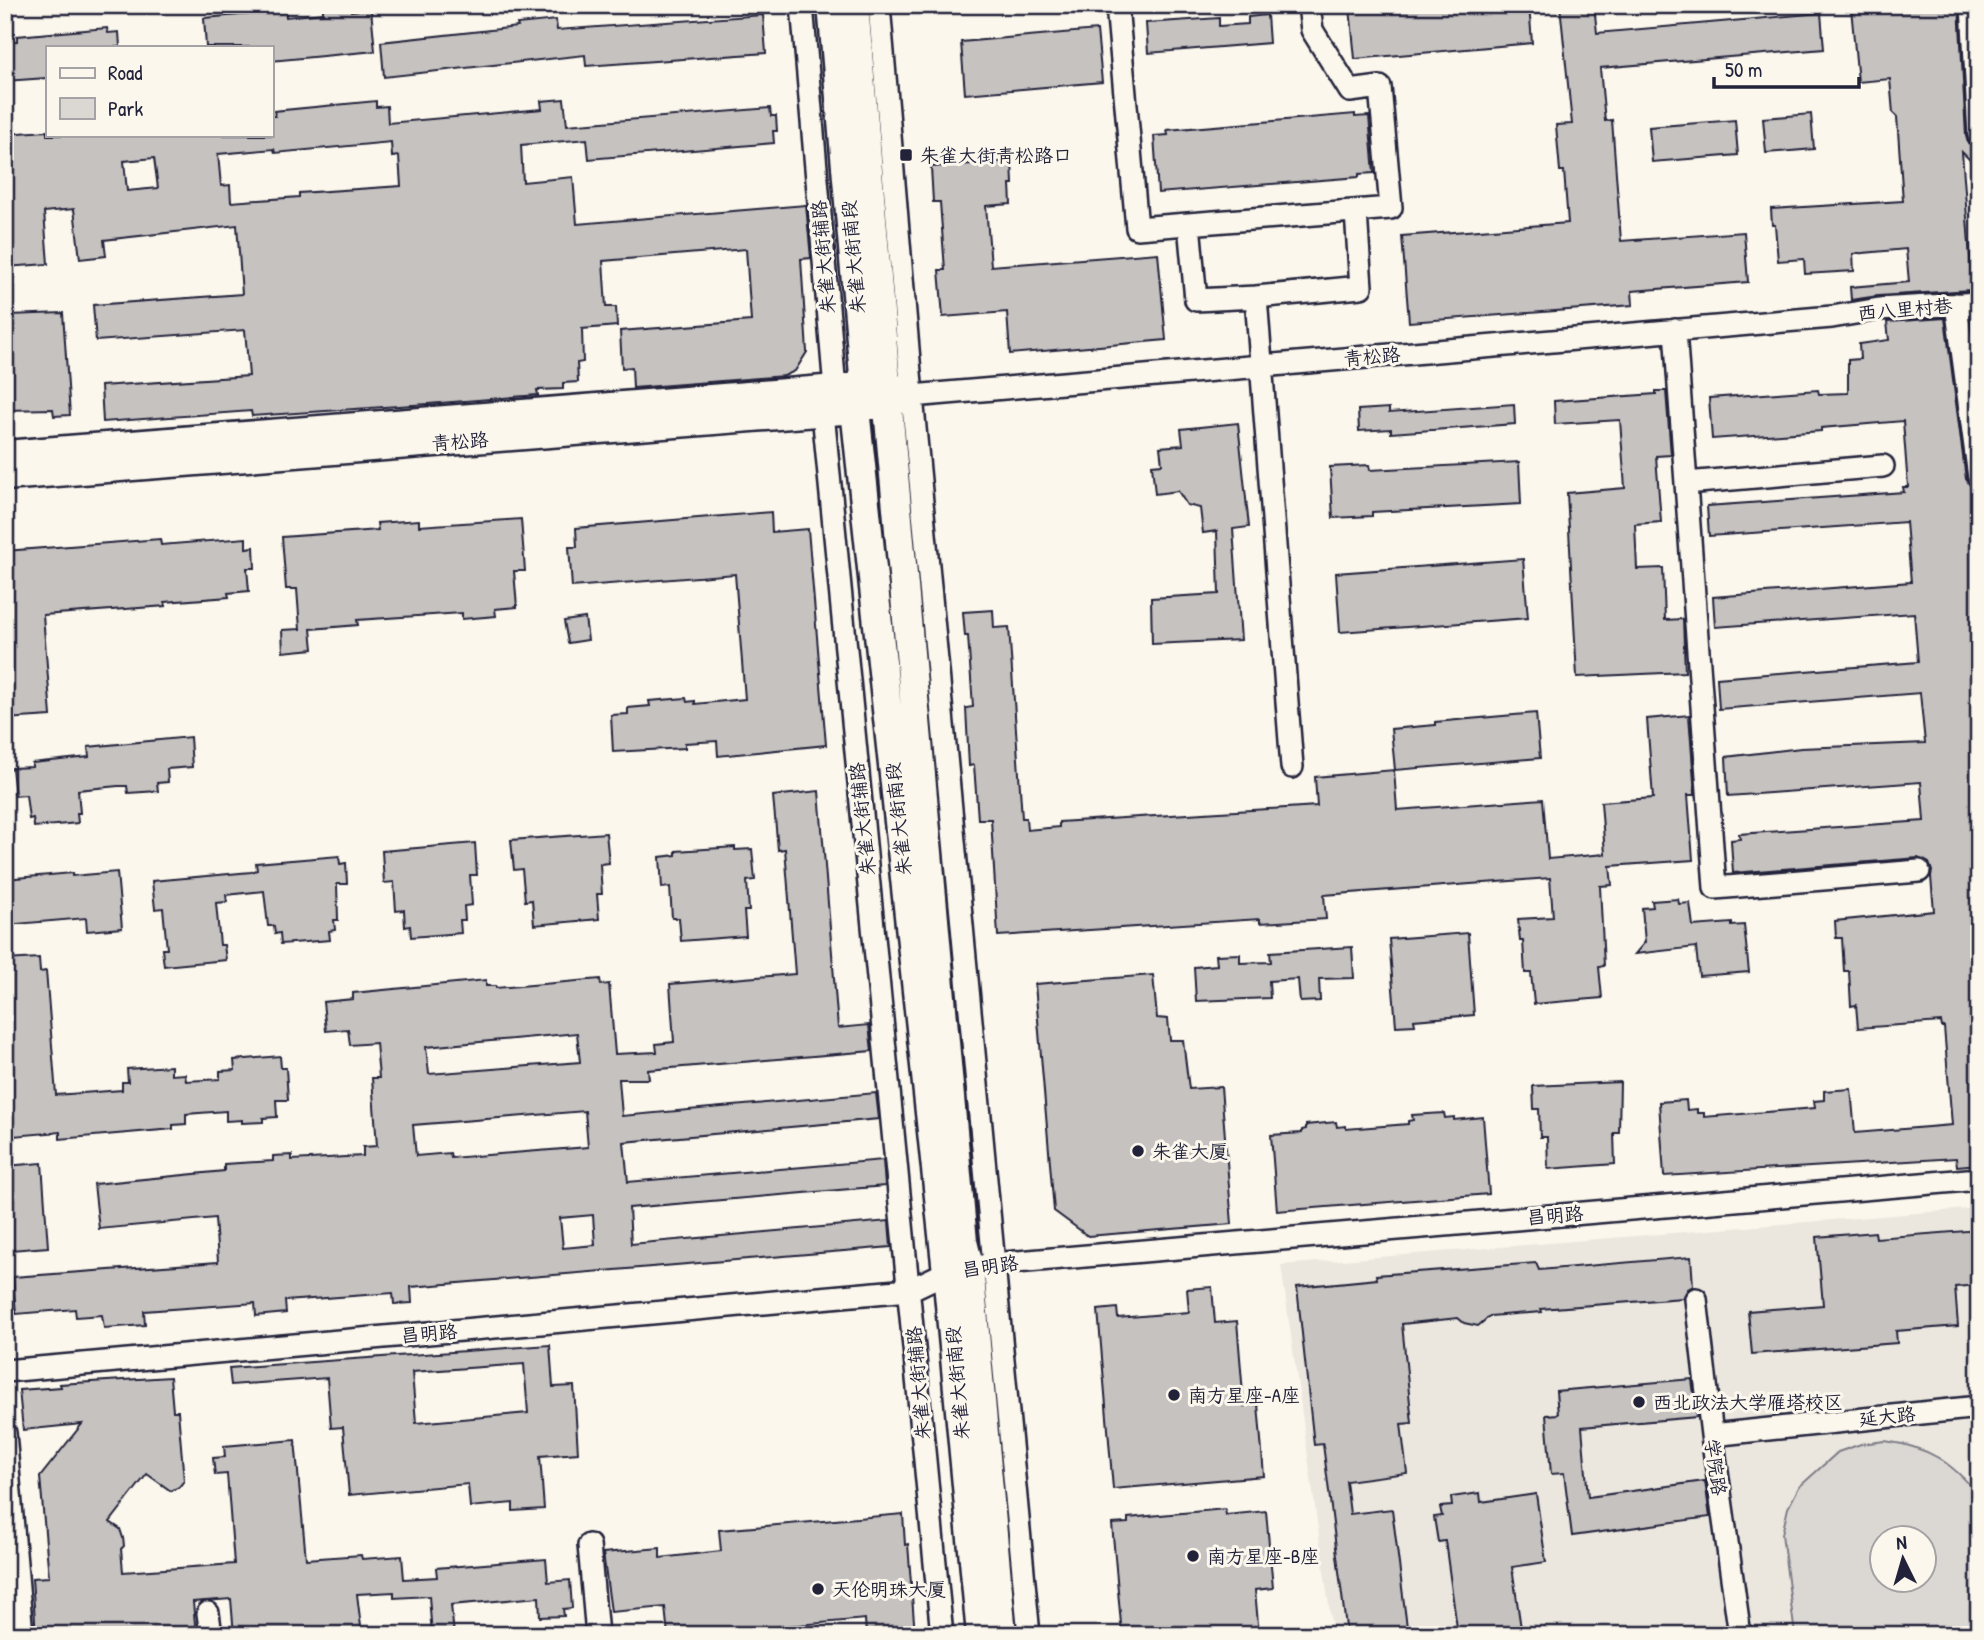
<svg xmlns="http://www.w3.org/2000/svg" width="1984" height="1640" font-family="'Patrick Hand','LXGW WenKai TC',sans-serif">
<style>
.built{fill:#ebe7df;fill-rule:evenodd}
.green{fill:#dbd8d3;stroke:#7e7d87;stroke-width:2;fill-rule:evenodd}
.building{fill:#c6c2c0;stroke:#22223b;stroke-width:2;fill-rule:evenodd}
.lines{fill:none;stroke-linecap:round;stroke-linejoin:round}
.minor-casing{stroke:#22223b;stroke-width:26}
.major-casing{stroke:#22223b;stroke-width:33}
.minor{stroke:#fbf7ec;stroke-width:21}
.major{stroke:#fbf7ec;stroke-width:28}
.poi-dot{fill:#22223b;stroke:#fbf7ec;stroke-width:2.5}
.labels{text-anchor:middle;dominant-baseline:central;stroke-width:6;stroke-linejoin:round;paint-order:stroke}
.poi-label{font-size:19px;fill:#22223b;stroke:#fbf7ec;text-anchor:start}
.street-label{font-size:19px;fill:#22223b;stroke:#fbf7ec}
</style>
<rect width="100%" height="100%" fill="#fbf7ec"/>
<filter id="ink" filterUnits="userSpaceOnUse"><feTurbulence type="fractalNoise" baseFrequency=".0143" numOctaves="2"/><feDisplacementMap in="SourceGraphic" scale="14" xChannelSelector="R" yChannelSelector="G"/><feConvolveMatrix kernelMatrix="1 2 1 2 8 2 1 2 1" color-interpolation-filters="sRGB"/></filter>
<g filter="url(#ink)">
<path class="built" d="M1979,1208V1635H1333L1281,1265ZM1882,1538H1924V1580H1882Z"/>
<path class="green" d="M1885,1441C1929,1447 1950,1461 1979,1495V1635H1795L1782,1534L1788,1508L1799,1487L1838,1452L1861,1444ZM1882,1538H1924V1580H1882Z"/>
<path class="building" d="M340,5H351V11L371,9L375,51L271,61V47H206L204,18L286,11V17L323,13V7Z
M1385,5V10L1434,5H1529L1532,43L1355,59L1350,8Z
M1560,5H1594L1597,33L1821,13L1824,49L1600,68L1605,121L1612,120L1621,241L1744,232L1748,282L1632,291L1633,305L1409,322L1402,236L1568,223L1564,171H1560L1556,125L1572,124Z
M1882,5H1959L1966,136L1968,143L1979,148V169L1962,152L1971,270V290L1878,296L1851,300L1850,287L1909,282L1906,249L1853,254L1854,271L1805,274L1804,259L1778,261L1775,225H1772L1771,209L1903,201L1897,117L1893,113L1890,79L1858,82L1851,8Z
M763,15L766,53L586,66L585,55L384,77L381,42L518,27L517,24L556,20L557,30Z
M1267,15L1269,43L1148,53L1146,23L1219,18V26L1248,24V17Z
M107,28L108,33L119,32L120,47H47V78L5,81V42L17,41V36Z
M1097,30L1102,82L965,94L961,42Z
M564,99L567,125L770,108L771,116H776L777,131H773L774,143L589,159L587,139L521,145L523,182L573,177L577,224L806,205L811,258L801,259L807,352L795,371L784,376L633,388L632,367L622,368L620,331L751,321L746,249L603,261L606,307H616L617,326L582,329L583,362L577,363L578,382L563,383V389L537,390L538,395L428,404L252,416L251,411L103,422L101,386L249,376L245,330L96,341L93,305L242,294L237,225L104,240L106,256L80,259L74,209L44,212L48,264L5,267V134L47,131V135H271V116H275L274,111L376,101V107L387,106L388,123L542,109L541,101ZM391,142L392,157L399,156L401,186L299,193V197L231,202L230,185L221,186L218,154L274,149L275,153ZM154,158L158,188L127,191L124,161Z
M1355,114V117L1369,116L1374,173L1359,174V177L1158,193L1154,136L1168,135L1167,130Z
M1811,114L1814,149L1766,153L1763,118Z
M1735,120L1738,155L1652,162L1649,127Z
M1012,161L1013,184H1010L1011,204L986,206L991,266L1158,253L1166,340L1010,354L1007,312L943,317L939,270H945L940,202H933L931,167Z
M63,313L70,415L54,416L53,409L5,410V328H9V315Z
M1945,318L1966,479L1974,489L1979,542V1164L1957,1166L1956,1158L1664,1176L1659,1102L1686,1100L1687,1110L1697,1109V1113H1704V1117L1815,1108L1814,1101L1824,1100V1091L1851,1089L1855,1133L1952,1125L1944,1027H1942L1941,1022L1858,1028L1856,1005L1851,1006L1849,971H1844L1842,938H1836L1835,921L1934,911L1931,877L1932,871L1929,863L1918,858L1733,873L1731,840L1740,839L1739,834L1924,821L1921,782L1728,796L1726,757L1801,748L1925,743L1920,693L1719,709L1717,678L1918,662L1914,613L1715,627L1713,597L1911,582L1906,522L1709,536L1707,506L1904,492L1903,487H1908L1903,421L1821,428V431L1712,439L1709,398L1818,390L1819,394L1848,393V360L1860,359L1859,344L1889,340L1887,322Z
M1656,391H1666L1671,455L1656,456L1661,522L1635,524L1637,569L1663,568L1665,620L1683,619L1685,672L1577,677L1567,493L1625,488L1620,420L1555,424L1554,401L1656,394Z
M1514,404L1515,424L1391,433V429L1359,431L1358,410L1389,408V413Z
M1238,423L1249,527L1233,529L1241,640L1152,644L1151,598L1219,594L1217,531L1203,533L1200,508L1187,505L1178,491L1155,494L1152,465L1162,464L1160,447L1183,445L1181,429Z
M1519,462L1521,504L1372,512V516L1333,518L1330,467L1369,465L1370,470Z
M771,512L772,532L808,529L826,745L718,756L717,741L685,743V748L613,752L611,715L628,714V708L650,706L649,701L686,698L687,702L695,701V704L745,699L735,574L572,587L569,547H577L576,528Z
M521,519L525,571H514L517,607L495,609L496,616L462,619V613L357,620L358,625L311,629L313,649L283,652L282,630L300,629L297,589H286L282,537L378,530L377,523L419,520V526Z
M246,538V548L254,547L255,568H247L249,591L228,593L229,597L165,602L166,606L43,615L51,716L5,719V551L160,539L161,545Z
M1523,559L1528,618L1340,632L1336,573Z
M993,610L994,628L1009,627L1022,818H1026L1027,830L1059,827V822L1317,806L1315,777L1394,770L1397,810L1543,799L1548,859L1605,854L1601,802L1653,798L1647,719L1689,715L1695,795H1688L1693,860L1610,866L1612,885L1600,886L1604,966L1599,967L1602,998L1534,1004L1531,973H1525L1523,941H1520L1518,919L1553,917L1550,878L1324,895L1326,919L1260,923V919L998,936L991,819H978L974,765L969,766L966,708L973,707L968,636H965L963,612Z
M585,618L588,640L568,643L564,621Z
M1536,713L1540,758L1395,770L1391,729L1435,725V722Z
M190,737L192,767L167,769L168,782L157,783L158,791L128,793L127,786H118L78,790L80,813H77L78,823L34,827L33,818L29,819L26,795L15,796L12,768L32,767V763L89,757L88,747Z
M819,791L838,1028L869,1025L872,1051L648,1070L649,1079H619L622,1116L876,1093L879,1119L624,1142L628,1182L883,1160L885,1186L629,1208L631,1244L889,1221L891,1247L411,1287L412,1303L394,1304L393,1293L285,1301L286,1313L256,1316L255,1303L144,1311L145,1325L104,1328L102,1315L76,1317L75,1309L16,1314L13,1277L218,1262L215,1218L99,1229L94,1184L224,1171V1164L273,1161V1156L292,1155V1160L363,1156V1147L377,1146L372,1078H379L376,1043L350,1045L348,1029L326,1031L323,1002L353,999V993L486,980V986H496V988L600,979L601,985L609,984L615,1054L657,1052L656,1044L674,1042L670,984L795,974L785,849L778,850L773,796ZM577,1033L580,1062L429,1074L426,1047ZM585,1111L588,1147L451,1158L450,1153L416,1156L413,1125ZM593,1215L595,1245L563,1248L560,1218Z
M606,833L609,863L600,864L602,894H597L599,919L534,925L532,900L525,901L522,869L514,870L511,840Z
M475,843L477,875H470L472,905L464,906L465,920H460L461,933L411,937L410,926L405,927L404,910L396,911L394,882L384,883L382,851Z
M735,847V850L752,849L755,880L747,881L749,911H744L746,936L681,941L679,918H672L670,887L662,888L660,857L676,855V851Z
M339,856L340,864L346,863L347,884H337L338,920H334L335,930L329,931L330,940L281,944L280,933L275,934L274,926H268L264,891L226,895L227,902L216,903L220,945H224L226,960L164,966L162,949H167L163,908L155,909L152,881L251,872L257,870L256,863Z
M117,872L122,928L87,931L86,918L5,925V879L72,873V876Z
M1678,899L1679,904L1690,903L1693,926L1732,923V926L1744,925L1749,972L1699,976L1696,947L1635,954L1645,942L1642,908L1653,907L1652,901Z
M1468,933L1474,1015L1414,1020L1415,1025L1396,1026L1389,939Z
M1352,947L1354,978L1319,979L1320,1001L1300,1002L1298,979L1269,981L1270,998L1196,1001L1194,967L1217,965L1216,955L1240,954V963L1271,962L1270,952Z
M39,958L40,972L46,971L56,1095L122,1090V1082H128L127,1069L171,1066V1075L185,1074L186,1081L220,1079V1071L235,1070L234,1060L280,1056L281,1068H286L288,1100H276L277,1117L263,1118V1122L242,1123V1120L226,1121V1111L186,1114V1124L173,1125V1129L60,1139V1132L13,1136L5,1034V960Z
M1153,975L1157,1018L1168,1019L1170,1040H1183L1189,1089L1221,1087L1232,1224L1088,1236L1054,1211L1035,984Z
M1620,1082L1619,1133H1614L1615,1164L1548,1169L1547,1137H1540L1539,1109H1534L1533,1086Z
M1444,1113L1445,1118L1454,1117V1120L1483,1117L1489,1194L1277,1211L1271,1135L1302,1133V1130L1306,1129V1125L1336,1122L1337,1127L1346,1126V1129L1408,1124V1121L1413,1120L1412,1115Z
M42,1163L48,1247L11,1250L5,1166Z
M1979,1230V1285L1955,1287L1958,1326L1896,1331L1897,1343L1752,1354L1748,1311L1823,1305L1817,1237L1875,1232L1876,1238Z
M1691,1257L1693,1286L1688,1289L1683,1298L1541,1309L1542,1312L1490,1316L1478,1326L1464,1323L1458,1318L1402,1324L1412,1423L1401,1424L1407,1473L1346,1481L1350,1514L1392,1509L1408,1635H1347L1323,1444L1314,1445L1297,1287L1377,1279L1376,1275L1536,1263L1539,1270Z
M1212,1287L1215,1323L1237,1321L1244,1406L1258,1404L1264,1476L1113,1489L1098,1310L1117,1308L1118,1318L1189,1312L1187,1289Z
M550,1345L553,1387L574,1386L578,1453L540,1456L544,1509L513,1511V1503L470,1507L468,1484L349,1495L343,1427L331,1428L327,1378L231,1385L229,1368ZM524,1364L528,1413L416,1423L412,1372Z
M170,1377L173,1411H178L184,1481L179,1487L171,1491L147,1474L110,1522L120,1529L123,1538L124,1546L121,1549L123,1572L234,1564L227,1474L215,1475L213,1458L225,1457L224,1446L295,1440L306,1559L361,1555L362,1559L402,1556L404,1579L437,1577L436,1568L546,1559L548,1582L570,1580L572,1608L563,1609L564,1616L540,1617L539,1597L451,1605L454,1635H432L429,1596L394,1598V1592L357,1594L362,1635H234L231,1599L193,1602L196,1635H36L32,1578L49,1577L40,1477L82,1424L23,1430L19,1390L61,1387L60,1384Z
M1692,1379L1697,1417L1582,1427L1588,1497L1705,1481L1710,1517L1572,1536L1564,1473L1551,1474L1546,1415L1558,1414L1556,1391Z
M1480,1493L1481,1502L1536,1494L1546,1562L1512,1567L1522,1635H1458L1445,1541L1438,1542L1434,1517L1442,1516L1440,1507L1452,1506L1451,1497Z
M1225,1509L1226,1515L1266,1511L1273,1588L1255,1590L1259,1635H1122L1112,1524L1128,1523V1518Z
M903,1514L905,1545L908,1544L915,1635H866L865,1619L721,1632V1635H668L665,1607L611,1612L603,1553L660,1548V1558L721,1551L719,1530Z"/>
<g class="lines">
<g class="minor-casing">
<path id="minor" d="M802,5L835,389L823,413L942,1635
M879,5L912,396L1029,1635
M1117,5L1137,228L1391,208L1380,87L1350,91L1312,30L1309,5
M1972,5L1979,135
M1189,224L1196,300L1256,297
M1956,304L1979,477
M1675,330L1715,888L1919,871
M855,409L888,408L912,396L1832,317L1879,309L1979,303
M1686,483L1883,466
M1292,767L1256,297L1361,287L1356,212
M1696,1299L1712,1435L1740,1635
M5,1371L909,1290L947,1272L993,1264L1979,1179
M5,1433L22,1635
M1712,1435L1979,1407
M589,1545L597,1635
M208,1613L211,1635"/>
</g>
<g class="major-casing">
<path id="major" d="M832,5L865,387L855,409L947,1272L981,1635
M854,5L888,408L963,1242L969,1266L1002,1635
M5,455L886,385L912,396
M5,476L855,409"/>
</g>
<use href="#minor" class="minor"/>
<use href="#major" class="major"/>
</g>
</g>
<g class="poi-dot">
<rect x="899" y="148" width="14" height="14" rx="3.5"/>
<circle cx="1138" cy="1151" r="7"/>
<circle cx="1174" cy="1395" r="7"/>
<circle cx="1639" cy="1402" r="7"/>
<circle cx="1193" cy="1556" r="7"/>
<circle cx="818" cy="1589" r="7"/>
</g>
<g class="labels">
<g class="poi-label">
<text x="920" y="155">朱雀大街青松路口</text>
<text x="1152" y="1151">朱雀大厦</text>
<text x="1188" y="1395">南方星座-A座</text>
<text x="1653" y="1402">西北政法大学雁塔校区</text>
<text x="1207" y="1556">南方星座-B座</text>
<text x="832" y="1589">天伦明珠大厦</text>
</g>
<g class="street-label">
<text transform="translate(823 257) rotate(-95)">朱雀大街辅路</text>
<text transform="translate(853 257) rotate(-95)">朱雀大街南段</text>
<text transform="translate(1905 309) rotate(-5)">西八里村巷</text>
<text transform="translate(1372 356) rotate(-5)">青松路</text>
<text transform="translate(460 441) rotate(-4)">青松路</text>
<text transform="translate(862 819) rotate(-96)">朱雀大街辅路</text>
<text transform="translate(898 819) rotate(-96)">朱雀大街南段</text>
<text transform="translate(1555 1215) rotate(-5)">昌明路</text>
<text transform="translate(990 1266) rotate(-8)">昌明路</text>
<text transform="translate(429 1333) rotate(-5)">昌明路</text>
<text transform="translate(918 1383) rotate(-95)">朱雀大街辅路</text>
<text transform="translate(957 1383) rotate(-95)">朱雀大街南段</text>
<text transform="translate(1887 1416) rotate(-6)">延大路</text>
<text transform="translate(1716 1467) rotate(82)">学院路</text>
</g>
</g>
<rect width="1984" height="1640" fill="none" stroke="#fbf7ec" stroke-width="28"/>
<rect x="14" y="14" width="1956" height="1612" fill="none" stroke="#22223b" stroke-width="2.5" filter="url(#ink)"/>
<rect x="46" y="46" width="228" height="91" fill="#fbf7ec" stroke="#a4a2a5" stroke-width="2"/>
<rect x="60" y="68" width="35" height="10" fill="#fbf7ec" stroke="#a4a2a5" stroke-width="2"/>
<text x="108" y="80" font-size="21" fill="#22223b">Road</text>
<rect x="60" y="98" width="35" height="21" fill="#dbd8d3" stroke="#a4a2a5" stroke-width="2"/>
<text x="108" y="116" font-size="21" fill="#22223b">Park</text>
<g transform="translate(1903 1559) rotate(355)"><circle r="33" fill="#fbf7ec" stroke="#a4a2a5" stroke-width="2"/>
<path d="M0-5L12 26L0 18L-12 26Z" fill="#22223b"/>
<text y="-10" font-size="19" font-weight="bold" text-anchor="middle" fill="#22223b">N</text>
</g>
<path d="M1714 77v10h145v-10" fill="none" stroke="#22223b" stroke-width="3.5"/>
<text x="1725" y="77" font-size="21" fill="#22223b" stroke="#fbf7ec" stroke-width="5" paint-order="stroke">50 m</text>
</svg>
